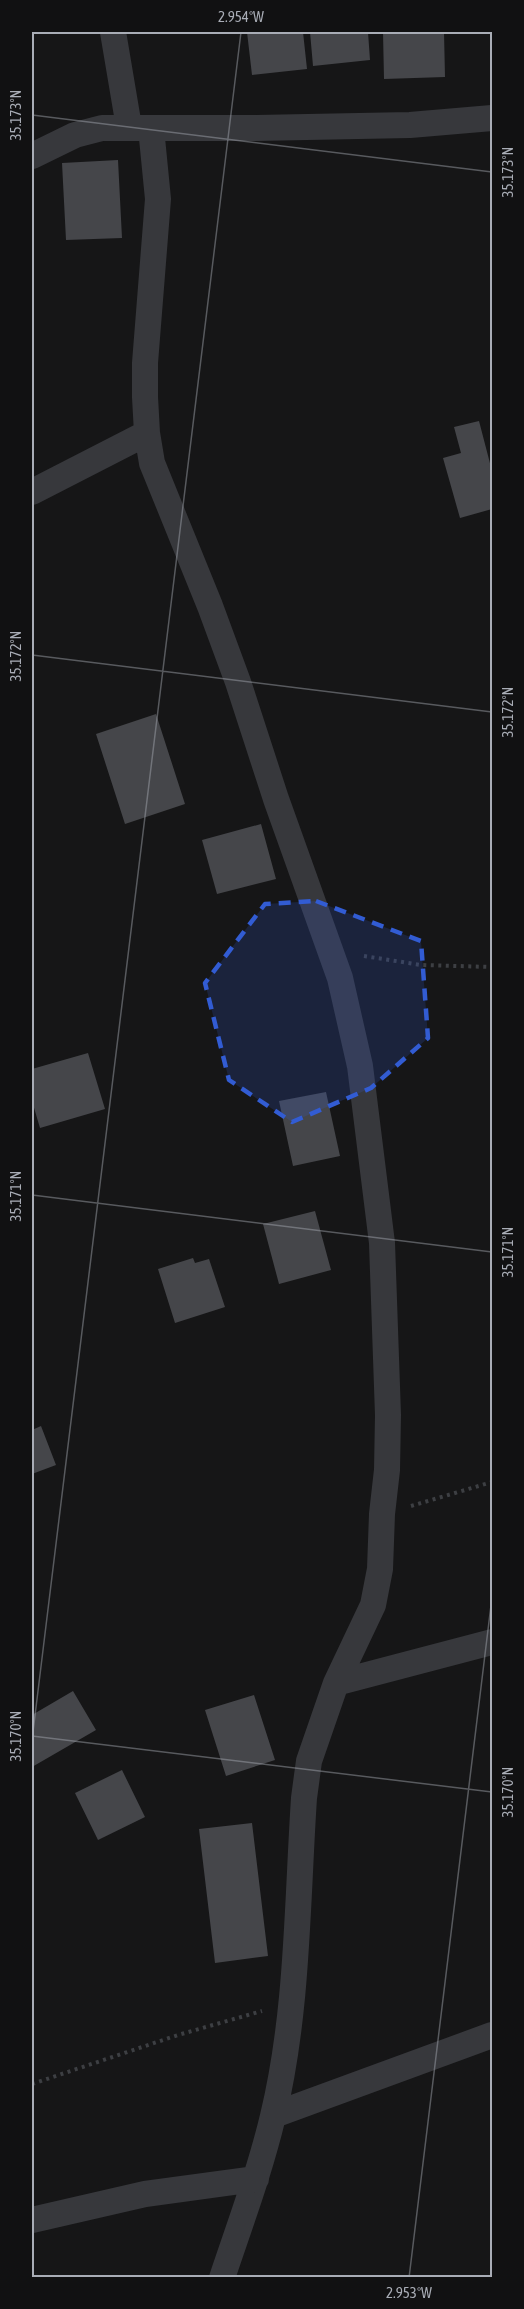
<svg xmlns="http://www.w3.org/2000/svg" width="524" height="2309" font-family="'Asap Condensed',sans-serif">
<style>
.building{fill:#45464a}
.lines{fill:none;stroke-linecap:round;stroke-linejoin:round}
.path{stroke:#3d3f43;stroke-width:4;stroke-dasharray:3 4.5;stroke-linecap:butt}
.street{stroke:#37383c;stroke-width:26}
.marked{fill:#325cd3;fill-opacity:0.2;stroke:#325cd3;stroke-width:4.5;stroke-dasharray:12 8;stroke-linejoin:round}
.ticks{fill:none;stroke:#a9adb6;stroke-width:1.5;stroke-opacity:0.45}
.neatline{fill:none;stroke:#a9adb6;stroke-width:2}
.ticks-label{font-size:15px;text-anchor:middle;fill:#a9adb6}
</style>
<rect width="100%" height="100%" fill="#161617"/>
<path class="building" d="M247,32H303L307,69L252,75Z
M310,32H368L370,60L313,66Z
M383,32H444L445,77L384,79Z
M118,160L122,238L66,240L62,163Z
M479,421L492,471V509L460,518L443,458L461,453L454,427Z
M156,714L185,804L125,824L96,734Z
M261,824L276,879L217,894L202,840Z
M88,1053L105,1109L40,1128L32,1101V1069Z
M326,1092L340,1156L293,1166L279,1101Z
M315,1211L331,1270L279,1284L263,1224Z
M193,1258L195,1263L209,1259L225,1307L175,1323L158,1269Z
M41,1426L56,1465L32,1474V1430Z
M73,1691L96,1730L32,1767V1715Z
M254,1695L275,1760L226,1776L205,1710Z
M122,1770L145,1817L98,1840L75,1793Z
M252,1823L268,1956L215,1963L199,1829Z"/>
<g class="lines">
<path class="path" d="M364,956L421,965L492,967
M411,1506L492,1482
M32,2084L178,2035L262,2011"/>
<path class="street" d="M113,32L129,127
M151,128L158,199L145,363V397L147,433L152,463L210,606L238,682L276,799L340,978L360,1066L382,1243L388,1415L387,1470L382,1514L380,1569L373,1605L336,1683L309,1761L304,1798C297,1903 298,2013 273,2116C260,2171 240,2224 222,2278
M32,156L75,135L102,128H256L410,125L492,118
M32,492L147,433
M336,1683L492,1642
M274,2115L492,2035
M32,2220L145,2194L256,2179"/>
</g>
<path class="marked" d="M316,901L421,941L428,1038L371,1088L292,1122L229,1080L205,983L265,904Z"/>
<path class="ticks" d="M32,115L492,172M32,655L492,712M32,1195L492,1252M32,1736L492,1792M32,1740L241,32M32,2276L46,2278M409,2278L492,1597"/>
<rect width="524" height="2309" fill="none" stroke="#111112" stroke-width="66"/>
<rect x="33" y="33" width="458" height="2243" class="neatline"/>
<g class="ticks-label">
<text x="241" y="22">2.954°W</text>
<text transform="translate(16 115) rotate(-90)" y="5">35.173°N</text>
<text transform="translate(508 172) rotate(-90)" y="5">35.173°N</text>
<text transform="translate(16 656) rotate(-90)" y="5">35.172°N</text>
<text transform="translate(508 712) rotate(-90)" y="5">35.172°N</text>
<text transform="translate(16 1196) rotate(-90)" y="5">35.171°N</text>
<text transform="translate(508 1252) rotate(-90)" y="5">35.171°N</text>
<text transform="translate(16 1736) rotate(-90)" y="5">35.170°N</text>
<text transform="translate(508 1792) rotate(-90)" y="5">35.170°N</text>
<text x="409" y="2298">2.953°W</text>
</g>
</svg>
